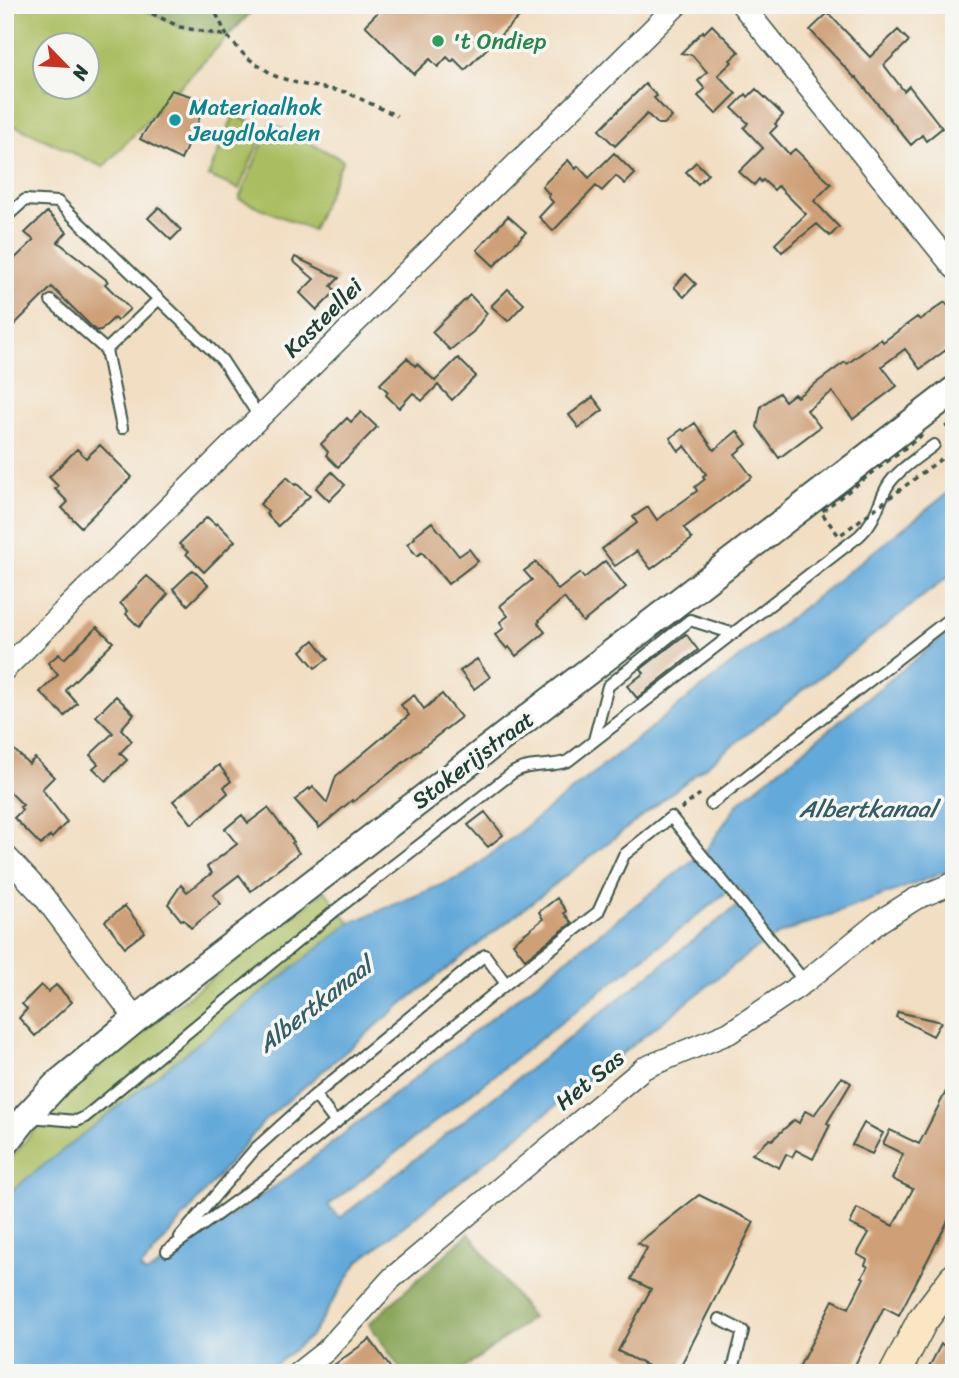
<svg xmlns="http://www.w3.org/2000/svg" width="959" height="1378" font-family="Sriracha,sans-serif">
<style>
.green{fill:#aabd61;stroke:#647d4a;stroke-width:2;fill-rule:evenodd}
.forest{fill:#87a457;stroke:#537046;stroke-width:2}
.water{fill:#64a9da;stroke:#427387;stroke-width:2;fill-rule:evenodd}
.building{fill:#cfa078}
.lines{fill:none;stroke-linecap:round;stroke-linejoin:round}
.service-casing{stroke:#3f5549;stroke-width:14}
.minor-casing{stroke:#3f5549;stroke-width:24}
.tertiary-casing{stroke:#3f5549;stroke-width:30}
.secondary-casing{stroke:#3f5549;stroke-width:33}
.path{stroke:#3f5549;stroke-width:3.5;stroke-dasharray:5 5;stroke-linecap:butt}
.service{stroke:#fff;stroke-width:10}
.minor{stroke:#fff;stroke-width:21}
.tertiary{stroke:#fff;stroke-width:26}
.secondary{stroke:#fbe6c4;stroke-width:30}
.path-bridge{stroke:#3f5549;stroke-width:3.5;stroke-dasharray:5 5;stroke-linecap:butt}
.leisure-dot{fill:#2e9e5b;stroke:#f6f6f2;stroke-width:2.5}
.culture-dot{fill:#0f9aa8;stroke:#f6f6f2;stroke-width:2.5}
.labels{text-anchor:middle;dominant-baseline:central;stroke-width:7;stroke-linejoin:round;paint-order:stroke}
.leisure-label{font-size:23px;fill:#27864d;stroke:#f6f6f2;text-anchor:start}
.culture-label{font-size:23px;fill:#0d838f;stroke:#f6f6f2;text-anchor:start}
.street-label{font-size:23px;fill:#1f3d34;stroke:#f6f6f2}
.water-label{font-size:24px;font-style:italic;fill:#345d66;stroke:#f6f6f2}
</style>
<rect width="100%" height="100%" fill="#f6f6f2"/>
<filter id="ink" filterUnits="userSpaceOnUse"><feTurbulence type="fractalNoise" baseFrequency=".0143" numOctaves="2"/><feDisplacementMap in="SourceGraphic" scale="14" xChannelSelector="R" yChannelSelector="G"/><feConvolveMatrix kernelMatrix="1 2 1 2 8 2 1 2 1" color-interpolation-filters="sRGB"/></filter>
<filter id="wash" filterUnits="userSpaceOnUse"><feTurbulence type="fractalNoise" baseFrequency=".00686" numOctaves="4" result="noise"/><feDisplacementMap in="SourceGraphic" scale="28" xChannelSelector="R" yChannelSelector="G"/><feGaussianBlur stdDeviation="1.57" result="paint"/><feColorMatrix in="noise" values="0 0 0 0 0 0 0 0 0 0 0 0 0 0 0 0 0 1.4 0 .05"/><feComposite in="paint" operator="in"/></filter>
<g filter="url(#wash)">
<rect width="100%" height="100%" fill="#f2dec2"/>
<path class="green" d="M5,5H258L103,167L5,121ZM46,46H88V88H46Z
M234,115L265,128L239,189L208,176Z
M271,123L343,160L312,230L239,199Z
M325,891L350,923L5,1196V1166L42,1120L67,1094L145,1030Z"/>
<path class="forest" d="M134,5H258L227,36L180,27Z
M469,1233L532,1318L458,1373H403L369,1324Z"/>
<path class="water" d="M954,488V572L402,1004L266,1119L140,1269L146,1274L290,1176L707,849L738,803L954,628V869L782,933L752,951L358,1262L311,1336L265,1373H5V1196L350,923L465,875ZM736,885L747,898L340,1218L328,1206Z"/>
<g id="blocks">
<path class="building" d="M385,5H531L465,70L454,59L452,62L447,57L438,67L430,59L414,74L365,25Z
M828,13L870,57L898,30L909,41L884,65L904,91L909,86L942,128L926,141L922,135L911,145L856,77L855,78L810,30Z
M712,25L739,52L730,60L732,62L718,75L736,94L716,114L698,96L705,89L698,81L707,72L692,55L681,53L703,31L704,33Z
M645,84L657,96L654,98L672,117L664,124H658L647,114L615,146L599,130Z
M756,89L783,115L775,124L777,126L770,133L789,154L795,149L831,184L814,201L839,227L830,236L817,224L782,252L775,244L806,214L778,186L774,190L763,180L761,182L759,179L754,185L739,172L763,148L744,128L748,123L732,108L746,94L748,97Z
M171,90L207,101L181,160L140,139Z
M614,153L635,174L625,184L616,176L602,191L596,186L553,231L539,217L553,202L548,197L550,195L542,186L568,160L576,169L578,166L589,178Z
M696,162L708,174L698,184L686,172Z
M159,207L181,230L171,240L148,218Z
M47,212L67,232L58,242L108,281L105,284L130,309L117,321L114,318L100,331L99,330L97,331L95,330L52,287L5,334V268L34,240L25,233Z
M508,216L526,232L494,266L477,250Z
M295,257L339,278L331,286L336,291L317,310L300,293L314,279L293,261Z
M686,274L696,284L684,297L674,287Z
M508,289L524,304L508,321L491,306Z
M470,295L487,313L473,332L450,350L432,332Z
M945,302L954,314V344L920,369L905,349L882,366L897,386L853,419L832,392L807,410L820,427L779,458L757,427L761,406L779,393L785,401L794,394L797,397L845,362L847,364L881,339L883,342L917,317L920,320Z
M407,358L415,366L417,364L435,381L458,358L476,376L452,400L438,385L422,401L413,393L399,408L386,395L388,392L380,384Z
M593,397L603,410L579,428L569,415Z
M361,412L377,427L338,467L326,455L328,452L321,444L347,418L351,422Z
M695,423L714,450L737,431L747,444L735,454L752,477L684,528L692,539L651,569L637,551L615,566L602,549L637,523L633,517L648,507L657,520L697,491L695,487L705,479L703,476L706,474L685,446L679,451L670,438L682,429L684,431Z
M100,445L132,477L81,527L62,508L68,502L55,489L58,486L49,477L77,449L86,458Z
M332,472L345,485L329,501L316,488Z
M287,477L295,485L297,484L310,496L278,526L266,514L268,512L260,504Z
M207,517L216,525L217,523L235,541L204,572L186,554L188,552L179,544Z
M432,522L459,556L469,549L478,561L448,584L422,552L417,556L407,544L415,538L414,536Z
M605,561L626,587L583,622L564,598L539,620L540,621L538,623L545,632L516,656L509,647L507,649L495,635L504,628L500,622L508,616L500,606L532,580L524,571L536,562L558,590L580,573L584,578Z
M193,570L208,585L188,605L173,589Z
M147,576L168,594L139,627L126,614L128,611L120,603Z
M97,627L113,642L67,688L66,691L77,703L65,716L40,692L58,675L48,663L59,654L64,659Z
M686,634L698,650L637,698L627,686L644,673L641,669Z
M314,640L328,659L315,668L301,651Z
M477,659L490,677L474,689L460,671Z
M442,694L461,717L353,802L352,800L319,828L318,824L317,825L295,800L309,788L310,790L313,787L327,803L336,776L409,715L401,705L414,695L424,709Z
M116,696L134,714L121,729L132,741L120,753L127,760L106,781L93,768L98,764L90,755L113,733L96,716Z
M5,741L29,764L35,758L54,777L42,789L67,822L52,838L50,836L41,845L14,818L22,810L20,807L23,805L5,787Z
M219,765L231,781L224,787L228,793L192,824L173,801Z
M268,808L294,842L292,843L299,853L251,891L239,875L213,895L221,904L191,928L183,919L181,920L168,904L181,885L187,892L212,873L207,867L237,844L225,829L242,815L248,823Z
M485,812L503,835L488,847L468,825Z
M557,898L566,911L564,913L572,923L525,959L513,943L543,919L539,912Z
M125,906L145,932L125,947L105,921Z
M41,985L48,992L56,985L72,1002L35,1036L19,1018L27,1009L22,1004Z
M898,1012L941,1022L933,1036L896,1017Z
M954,1076V1209L899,1315L884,1307L851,1373H796L833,1300L849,1308L864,1278L862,1277L868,1267L865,1265L867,1260L857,1254L869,1233L850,1224L857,1208L893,1226L913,1189L892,1179L903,1154L883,1144L890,1130L919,1144Z
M842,1077L851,1083L827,1123L830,1125L813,1159L796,1150L792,1157L786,1154L779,1168L752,1154L770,1139L772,1140L794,1120L799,1123L805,1111L814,1115Z
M864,1123L883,1133L872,1154L852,1145Z
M699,1195L754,1222L677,1373H661L618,1351L651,1289L631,1279L647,1248L638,1243Z
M370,1339L394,1373H323Z
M941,1344L954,1350V1373H926Z"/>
</g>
</g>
<g filter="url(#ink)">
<use href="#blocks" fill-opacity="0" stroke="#3f5549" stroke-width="2"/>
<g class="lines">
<g class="service-casing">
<path id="service" d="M5,218L25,200L58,202L222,360L260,418
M51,301L106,350
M122,428L106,350L159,299
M594,740L608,686L690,620L731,633
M711,804L954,615
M315,1095L336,1123
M29,1117L77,1121L85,1117L336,910L511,774C527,762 550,768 568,761L859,536C876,521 877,505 887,487C896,471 920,456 934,445
M180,1237L255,1149L315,1095L485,955L506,984
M167,1251L270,1176L506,984L598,912L624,855L671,817L805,982
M719,1319L743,1331L732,1373"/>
</g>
<g class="minor-casing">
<path id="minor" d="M742,5L954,268
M5,669L677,5
M5,855L44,897L136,1019
M298,1373L326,1351L392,1278L644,1068L729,1033L805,982L880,921L915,899L954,883"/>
</g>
<g class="tertiary-casing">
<path id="tertiary" d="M5,1144L27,1116L57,1084L136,1019L954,390"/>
</g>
<g class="secondary-casing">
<path id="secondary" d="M895,1373L922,1321L954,1279"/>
</g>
<path class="path" d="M134,5L180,27L227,36L246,57L275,76L300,84L346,92L397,116
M212,5L227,36
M945,427L954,423
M946,602L954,596
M681,809L700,794"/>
<use href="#service" class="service"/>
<use href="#minor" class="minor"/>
<use href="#tertiary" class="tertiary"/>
<use href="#secondary" class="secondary"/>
<path class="path-bridge" d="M922,435L821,512L839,536L954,449"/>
</g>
</g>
<circle class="leisure-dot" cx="438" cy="41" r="7"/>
<circle class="culture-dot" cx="175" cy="120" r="7"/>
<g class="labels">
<g class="leisure-label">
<text x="452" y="41">'t Ondiep</text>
</g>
<g class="culture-label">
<text x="189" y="107">Materiaalhok<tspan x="189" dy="26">Jeugdlokalen</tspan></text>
</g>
<g class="street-label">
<text transform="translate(323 318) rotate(-45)">Kasteellei</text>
<text transform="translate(473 760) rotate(-37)">Stokerijstraat</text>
<text transform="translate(590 1080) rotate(-39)">Het Sas</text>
</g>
<g class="water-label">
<text x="868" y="809">Albertkanaal</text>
<text transform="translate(315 1005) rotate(-38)">Albertkanaal</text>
</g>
</g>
<rect width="959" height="1378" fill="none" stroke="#f6f6f2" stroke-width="28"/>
<g transform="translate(66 66) rotate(115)"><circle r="33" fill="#f6f6f2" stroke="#a0aca6" stroke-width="2"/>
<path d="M0-5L12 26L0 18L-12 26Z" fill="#c8321e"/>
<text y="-10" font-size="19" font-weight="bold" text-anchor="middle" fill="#1f3d34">N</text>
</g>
</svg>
